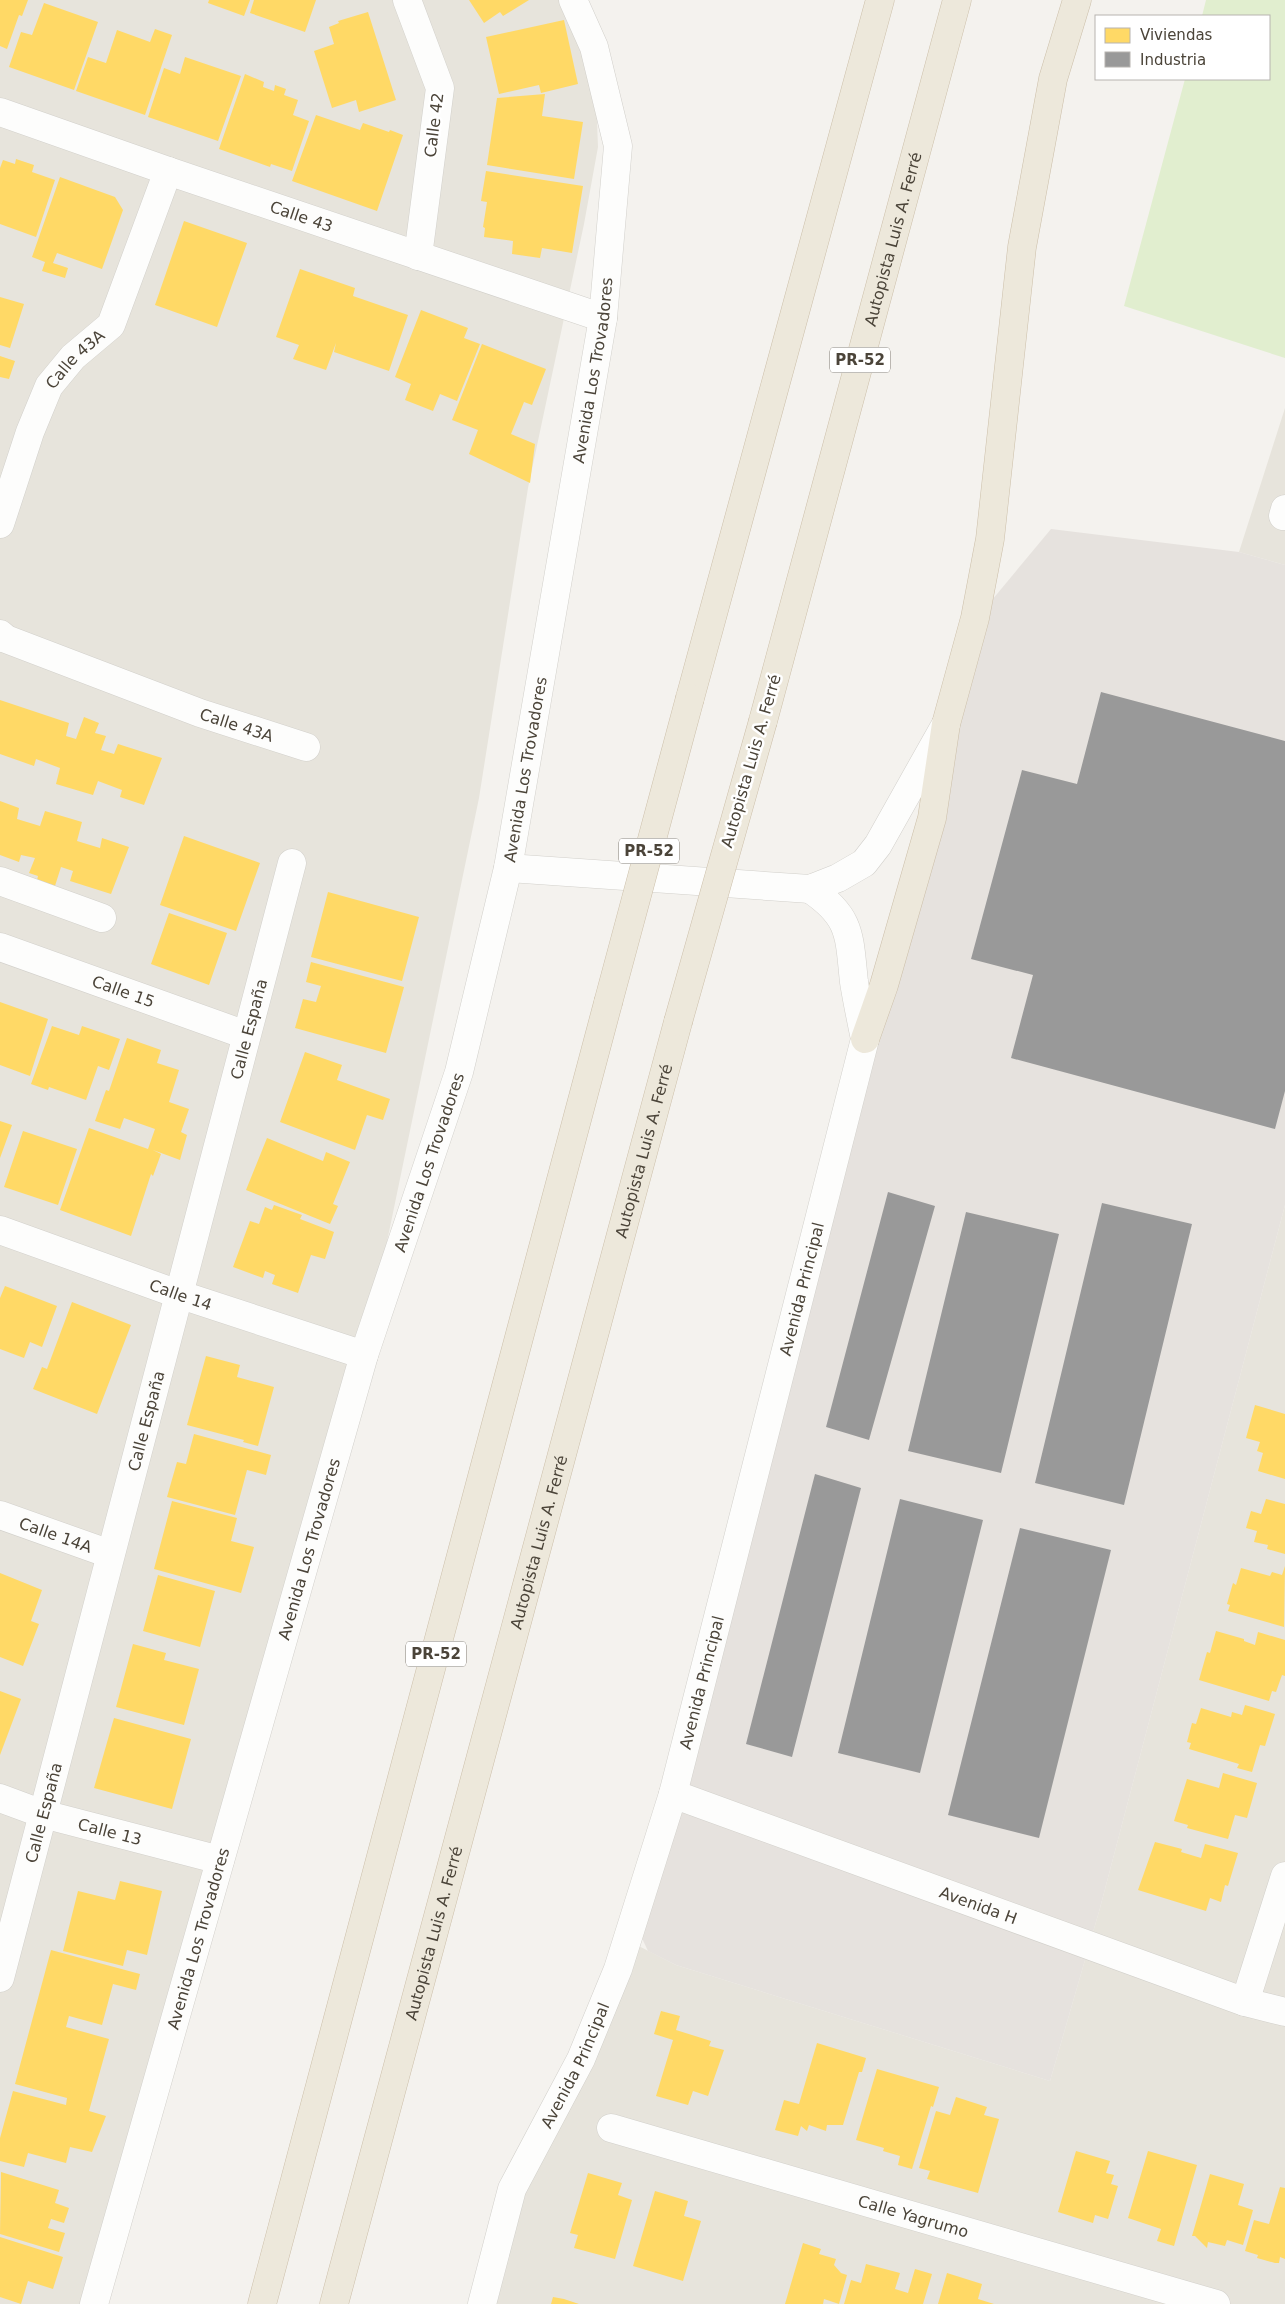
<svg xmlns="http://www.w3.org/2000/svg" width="1285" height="2304" font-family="'DejaVu Sans',sans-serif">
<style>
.residential{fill:#e7e4dc}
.industrial{fill:#e6e2de}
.green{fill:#e1eecf}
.homes{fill:#ffd966}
.industry{fill:#999}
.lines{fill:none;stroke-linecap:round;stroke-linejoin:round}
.minor-casing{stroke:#d2d0cb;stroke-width:29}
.highway-casing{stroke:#ccbfa9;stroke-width:29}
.minor{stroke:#fdfdfc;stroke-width:28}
.highway{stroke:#ede8db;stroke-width:28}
.highway-bridge-casing{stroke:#ccbfa9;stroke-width:29;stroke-linecap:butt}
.highway-bridge{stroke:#ede8db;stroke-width:28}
.labels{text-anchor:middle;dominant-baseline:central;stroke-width:5;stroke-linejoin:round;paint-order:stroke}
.shield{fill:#fff;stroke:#817c74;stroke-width:1}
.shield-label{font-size:15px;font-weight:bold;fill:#4b4439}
.street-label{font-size:16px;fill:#4b4439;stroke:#fff}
</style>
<rect width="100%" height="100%" fill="#f4f2ee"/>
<path class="residential" d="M0,0H585L594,47L598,147L584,224L528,488L479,798L384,1256L94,2304H0Z
M1285,408V565L1239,552Z
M1285,1205V2304H486L513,2202L625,1939L676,1965L1050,2081L1100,1908Z"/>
<path class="industrial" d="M1051,529L1239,552L1285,565V1205L1100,1908L1050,2081L676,1965L648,1951L632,1917L992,600Z"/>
<path class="green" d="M1206,0H1285V358L1124,306L1185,79H1269V16H1202Z"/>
<path class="homes" d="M0,0H28L22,16L19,15L7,49L0,46Z
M209,0H250L244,16L208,3Z
M254,0H316L305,32L250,13Z
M469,0H529L503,16L500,12L484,23Z
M44,3L98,22L74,90L9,67L21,32L32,35Z
M368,12L396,100L359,112L356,100L332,108L314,51L334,44L329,27L339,23L338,21Z
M564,20L578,84L541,93L539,85L499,94L486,37Z
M155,29L172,35L145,115L76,91L88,57L106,63L117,30L150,42Z
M185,57L241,76L218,141L148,117L164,68L180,74Z
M245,74L264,82L263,87L274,91L275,85L286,89L284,95L298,100L293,115L309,121L292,171L271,164L270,167L219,149Z
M545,94L542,116L583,122L574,179L487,165L497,98Z
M316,115L360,130L363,123L389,132L390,130L403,135L377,211L292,181Z
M16,159L34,165L32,172L55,180L36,237L0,224V168L3,160L15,164Z
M486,171L583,186L572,253L542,248L540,258L512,254L513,241L484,237L485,228L483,227L487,202L481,201Z
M60,177L115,197L123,210L102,269L57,253L53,263L68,268L65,278L42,271L45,262L32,257Z
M184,221L247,243L217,327L155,305Z
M300,269L355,288L353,296L408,315L389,371L334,352L336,343L326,370L293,359L299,345L276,337Z
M0,297L24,304L10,348L0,345Z
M421,310L468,328L464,338L480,344L457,401L440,394L433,411L405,400L411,384L395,377Z
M482,344L546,369L532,405L524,402L511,434L535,444L530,483L469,454L478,430L452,420Z
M0,356L15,361L9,379L0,377Z
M0,700L69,723L66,736L76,739L84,717L99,723L95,733L106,736L101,750L114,754L118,744L162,758L144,805L120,797L122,790L98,781L93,795L56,784L60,768L36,759L34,766L0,754Z
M0,801L19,808L17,819L40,826L45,811L82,822L77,841L100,848L102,838L129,847L111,894L70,881L73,871L61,867L54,889L36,884L38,876L29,873L35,858L21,855L19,862L0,855Z
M184,836L260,863L236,931L160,905Z
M328,892L419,917L402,981L311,957Z
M169,913L227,933L209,985L151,964Z
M311,962L404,987L386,1053L295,1028L303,999L316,1002L321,986L306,982Z
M0,1002L48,1019L30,1076L0,1065Z
M52,1026L79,1035L82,1026L120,1039L109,1070L98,1066L86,1100L49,1087L48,1090L31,1084Z
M127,1038L161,1050L157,1063L179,1070L169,1102L189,1109L181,1132L187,1135L180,1160L153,1150L161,1154L153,1176L151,1174L131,1236L60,1210L89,1128L148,1149L155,1129L124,1118L120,1129L95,1121L106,1090L109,1091Z
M305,1052L342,1065L337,1080L390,1099L383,1120L367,1115L355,1150L280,1122Z
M0,1121L12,1125L0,1158Z
M23,1131L77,1149L58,1205L4,1187Z
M267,1138L323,1161L326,1152L350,1162L333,1204L338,1206L330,1224L246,1190Z
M274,1205L302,1215L300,1219L334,1232L325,1259L311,1255L298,1293L272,1284L275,1275L265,1271L263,1278L233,1267L250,1221L259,1224L265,1207L272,1210Z
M5,1286L57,1306L42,1347L30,1342L24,1358L0,1349V1298Z
M72,1302L131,1325L97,1414L33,1389L42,1367L47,1369Z
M206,1356L240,1365L237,1377L274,1387L258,1446L243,1442L244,1440L187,1425Z
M1255,1405L1285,1414V1479L1258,1471L1263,1453L1257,1451L1260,1442L1246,1438Z
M194,1434L271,1455L266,1475L247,1470L235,1515L167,1497L177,1462L186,1464Z
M1266,1499L1285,1504V1554L1267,1549L1268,1545L1254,1542L1257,1531L1246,1528L1251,1511L1261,1514Z
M172,1501L237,1518L231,1541L254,1547L241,1593L154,1569Z
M1285,1566L1284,1627L1228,1611L1230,1605L1227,1604L1233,1583L1236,1585L1241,1568L1270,1576L1272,1572L1282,1575Z
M0,1573L42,1590L31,1621L39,1624L23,1666L0,1657Z
M158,1575L215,1591L200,1647L143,1631Z
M1216,1631L1244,1639V1641L1255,1645L1258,1632L1285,1640V1676L1282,1675L1276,1692L1272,1691L1269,1701L1199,1680L1207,1652L1210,1653Z
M133,1644L166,1653L164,1660L199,1669L184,1725L116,1707Z
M0,1691L21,1699L0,1755Z
M1245,1705L1275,1714L1265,1746L1260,1745L1252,1772L1237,1768L1239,1764L1189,1749L1191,1743L1187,1742L1192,1723L1196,1724L1201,1708L1231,1717L1232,1712L1242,1715Z
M114,1718L191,1739L172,1809L94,1788Z
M1223,1773L1257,1783L1247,1818L1235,1815L1228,1839L1187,1828L1188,1825L1174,1821L1187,1779L1219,1788Z
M1155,1842L1182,1849L1181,1852L1201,1858L1205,1844L1238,1853L1228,1886L1225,1885L1221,1902L1210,1898L1206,1911L1138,1890Z
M120,1881L162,1891L147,1955L127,1950L123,1966L63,1951L78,1891L115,1900Z
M51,1950L140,1974L136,1990L113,1984L102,2025L69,2016L66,2027L109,2039L89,2111L106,2116L92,2152L70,2147L66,2163L28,2153L24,2167L0,2161V2138L13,2091L66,2105L67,2098L15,2084Z
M661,2011L680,2016L676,2030L711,2041L709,2046L724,2050L708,2096L693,2091L688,2105L656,2096L673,2040L654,2034Z
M817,2043L866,2058L862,2072H859L843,2125H827L826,2131L809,2125L807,2131L801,2126L798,2136L775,2130L784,2100L799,2104Z
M877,2069L939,2087L933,2107L931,2106L912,2169L898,2165L900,2156L883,2151L884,2148L856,2140Z
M956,2097L987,2107L984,2115L999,2119L978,2193L927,2179L930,2171L919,2168L936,2111L950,2115Z
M1076,2151L1110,2161L1106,2173L1114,2175L1111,2184L1118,2186L1108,2219L1095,2215L1093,2223L1058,2212Z
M1148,2151L1197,2165L1174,2246L1157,2241L1161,2229L1128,2218Z
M1,2172L59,2190L55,2203L69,2208L64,2223L51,2219L48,2228L65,2233L59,2252L0,2234Z
M588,2173L622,2183L618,2195L632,2200L615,2259L574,2248L578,2235L570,2233Z
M1210,2174L1244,2184L1238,2205L1253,2210L1243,2245L1227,2240L1225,2246L1208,2242L1207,2248L1195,2236H1192Z
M1280,2187L1285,2188V2259L1280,2257L1279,2263H1275L1257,2258L1258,2255L1245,2251L1254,2220L1269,2224Z
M655,2191L688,2201L684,2216L701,2221L683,2281L633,2266Z
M0,2237L63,2257L53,2289L28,2281L21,2304L0,2297Z
M803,2243L821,2249L819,2254L836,2259L834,2265L841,2273L847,2275L839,2304L824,2299L823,2304H785Z
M866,2264L900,2273L895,2289L908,2293L915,2269L932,2274L923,2304H844L851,2280L861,2283Z
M947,2273L982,2284L978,2299L994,2304H938Z
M553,2297L564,2299L579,2304H551Z"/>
<path class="industry" d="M1101,692L1285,741V1091L1275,1129L1011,1058L1033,975L971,959L1022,770L1077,784Z
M888,1192L935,1206L869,1440L826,1427Z
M1102,1203L1192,1224L1124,1505L1035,1483Z
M966,1212L1059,1234L1001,1473L908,1451Z
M815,1474L861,1488L792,1757L746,1744Z
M900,1499L983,1520L920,1773L838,1753Z
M1020,1528L1111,1550L1039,1838L948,1815Z"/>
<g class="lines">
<g class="minor-casing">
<g id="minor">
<path d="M407,0L440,88L418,256"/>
<path id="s1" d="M0,112L168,171L603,318"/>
<path d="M1285,509L1283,516H1285"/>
<path id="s2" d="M0,524L30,432L49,386L73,357L111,325L168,171"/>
<path id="s3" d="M0,634L6,639L200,713L306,747"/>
<path d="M508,868L810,889L838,878L864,863L878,845L946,724"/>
<path d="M0,881L102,918"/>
<path id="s4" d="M0,947L246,1035"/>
<path id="s5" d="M0,1230L178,1294L364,1355"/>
<path id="s6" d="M0,1515L110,1554"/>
<path id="s7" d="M673,1794L1245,2002L1285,2012"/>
<path id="s8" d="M0,1798L43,1814L220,1860"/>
<path id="s9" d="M0,1978L292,863"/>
<path d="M1245,2002L1285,1876"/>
<path id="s10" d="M611,2128L1216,2304"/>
<path id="s11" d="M94,2304L364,1355L459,1072L508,868L603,318L618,146L594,47L573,0"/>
<path id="s12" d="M482,2304L512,2189L581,2059L618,1969L673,1794L865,1039C861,1020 857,1001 854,982C849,936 852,917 810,889"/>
</g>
</g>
<g class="highway-casing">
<g id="highway">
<path d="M690,698L880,0"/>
<path id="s13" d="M763,721L957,0"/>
<path d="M865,1039L884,985L932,818L946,724L975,618L990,539L1022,247L1053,79L1077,0"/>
<path d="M262,2304L608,1003"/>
<path id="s14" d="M334,2304L678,1022"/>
</g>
</g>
<use href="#minor" class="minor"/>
<use href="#highway" class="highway"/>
<g class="highway-bridge-casing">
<path id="highway-bridge" d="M608,1003L690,698
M678,1022L763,721"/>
</g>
<use href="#highway-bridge" class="highway-bridge"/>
</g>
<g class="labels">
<g class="shield">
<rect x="830" y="347.5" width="60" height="25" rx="4"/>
<rect x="619" y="838.5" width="60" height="25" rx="4"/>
<rect x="406" y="1641.5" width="60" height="25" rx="4"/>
</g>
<g class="shield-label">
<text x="860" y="360">PR-52</text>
<text x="649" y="851">PR-52</text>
<text x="436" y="1654">PR-52</text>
</g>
<g class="street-label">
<text transform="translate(434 125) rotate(-83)">Calle 42</text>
<text stroke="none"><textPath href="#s1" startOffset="319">Calle 43</textPath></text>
<text stroke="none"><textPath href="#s13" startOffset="499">Autopista Luis A. Ferré</textPath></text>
<text stroke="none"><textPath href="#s2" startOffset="184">Calle 43A</textPath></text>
<text stroke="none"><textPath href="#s11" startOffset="2000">Avenida Los Trovadores</textPath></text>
<text stroke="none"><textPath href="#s3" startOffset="254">Calle 43A</textPath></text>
<text transform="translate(751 761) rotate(-74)">Autopista Luis A. Ferré</text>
<text stroke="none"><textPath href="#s11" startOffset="1595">Avenida Los Trovadores</textPath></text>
<text stroke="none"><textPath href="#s4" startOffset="131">Calle 15</textPath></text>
<text stroke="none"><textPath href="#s9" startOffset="981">Calle España</textPath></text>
<text stroke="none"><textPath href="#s14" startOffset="1194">Autopista Luis A. Ferré</textPath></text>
<text stroke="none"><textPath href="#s11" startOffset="1190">Avenida Los Trovadores</textPath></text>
<text stroke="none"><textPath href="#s12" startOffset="1068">Avenida Principal</textPath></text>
<text stroke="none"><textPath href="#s5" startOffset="192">Calle 14</textPath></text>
<text stroke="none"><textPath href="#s9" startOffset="576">Calle España</textPath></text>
<text stroke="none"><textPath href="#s6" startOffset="59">Calle 14A</textPath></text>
<text stroke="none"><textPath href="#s14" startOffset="789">Autopista Luis A. Ferré</textPath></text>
<text stroke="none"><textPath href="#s11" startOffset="785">Avenida Los Trovadores</textPath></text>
<text stroke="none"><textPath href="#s12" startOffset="662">Avenida Principal</textPath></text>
<text stroke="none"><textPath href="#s9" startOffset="171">Calle España</textPath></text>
<text stroke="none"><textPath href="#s8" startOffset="115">Calle 13</textPath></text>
<text stroke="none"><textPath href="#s7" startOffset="325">Avenida H</textPath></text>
<text stroke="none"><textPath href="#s14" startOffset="384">Autopista Luis A. Ferré</textPath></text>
<text stroke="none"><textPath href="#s11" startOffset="380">Avenida Los Trovadores</textPath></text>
<text stroke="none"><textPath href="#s12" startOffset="258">Avenida Principal</textPath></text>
<text stroke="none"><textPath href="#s10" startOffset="315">Calle Yagrumo</textPath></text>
</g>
</g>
<rect x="1095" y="15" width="175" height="65" fill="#ffffff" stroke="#b7b4b0"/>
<rect x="1105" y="28" width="25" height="15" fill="#ffd966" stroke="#b7b4b0"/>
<text x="1140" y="40" font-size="15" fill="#4b4439">Viviendas</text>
<rect x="1105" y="52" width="25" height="15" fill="#999999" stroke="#b7b4b0"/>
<text x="1140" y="65" font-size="15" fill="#4b4439">Industria</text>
</svg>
